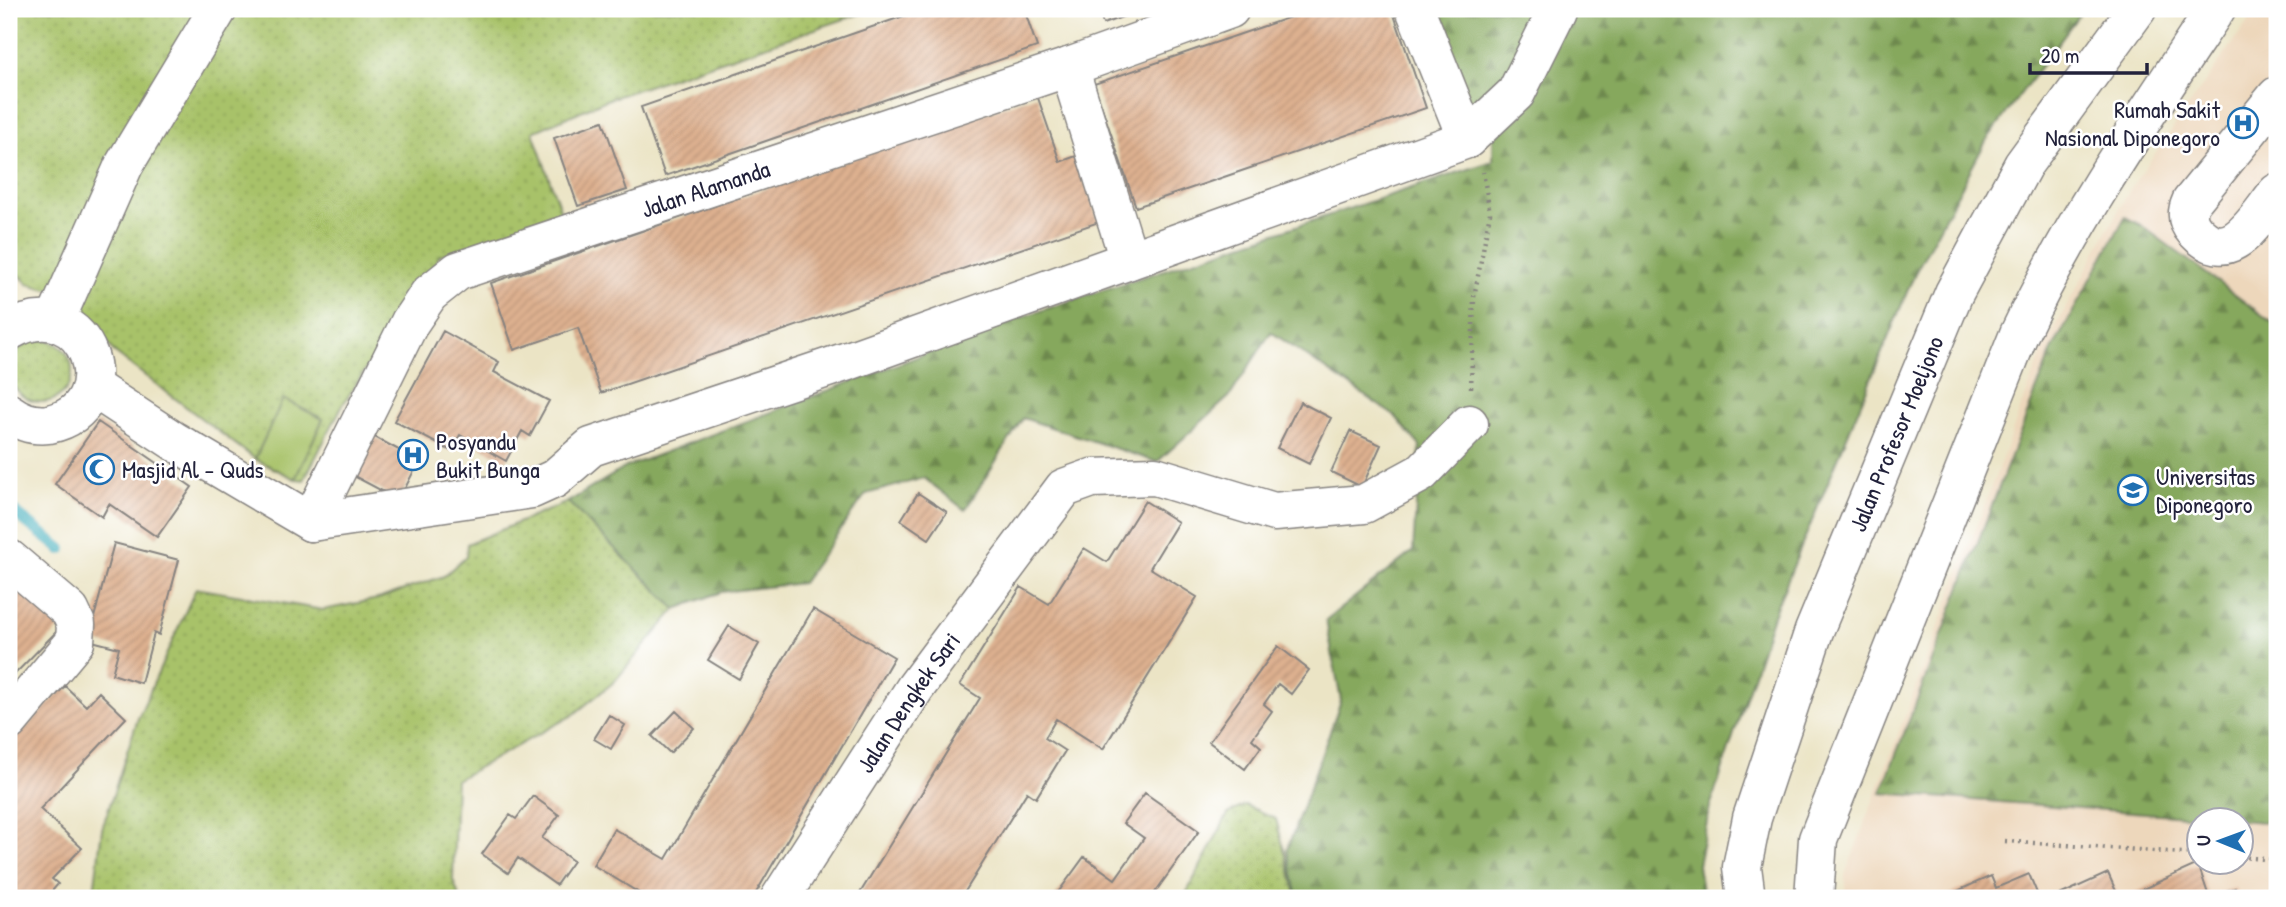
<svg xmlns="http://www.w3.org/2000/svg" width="2286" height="907" font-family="'Patrick Hand',sans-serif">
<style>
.built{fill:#edd7bb;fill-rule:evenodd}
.grass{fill:url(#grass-dots);stroke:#657252;stroke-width:2}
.forest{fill:url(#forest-firs);stroke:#54654c;stroke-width:2}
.pitch{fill:#a8c269;stroke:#657252;stroke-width:2}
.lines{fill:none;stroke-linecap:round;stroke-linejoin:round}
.stream{stroke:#3cacb9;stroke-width:12}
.building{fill:url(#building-hatch)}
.minor-casing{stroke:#868380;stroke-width:41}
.path{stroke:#868380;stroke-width:4.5;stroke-dasharray:2 5;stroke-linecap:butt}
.minor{stroke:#fff;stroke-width:38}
.labels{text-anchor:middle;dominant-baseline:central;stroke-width:5;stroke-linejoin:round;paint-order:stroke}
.poi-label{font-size:24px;fill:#22223b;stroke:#fff;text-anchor:start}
.street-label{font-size:24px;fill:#22223b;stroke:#fff}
</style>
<defs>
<pattern id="grass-dots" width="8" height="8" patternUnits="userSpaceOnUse" patternTransform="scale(1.75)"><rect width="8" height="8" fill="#a8c269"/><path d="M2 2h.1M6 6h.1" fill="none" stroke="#90a65c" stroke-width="1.8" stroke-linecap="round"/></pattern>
<pattern id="forest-firs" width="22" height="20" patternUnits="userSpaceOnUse" patternTransform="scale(1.75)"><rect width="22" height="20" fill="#86a85d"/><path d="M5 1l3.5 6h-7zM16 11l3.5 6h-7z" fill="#6d884e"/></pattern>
<pattern id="building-hatch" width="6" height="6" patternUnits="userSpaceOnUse" patternTransform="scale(1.75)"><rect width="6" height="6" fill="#ddb08f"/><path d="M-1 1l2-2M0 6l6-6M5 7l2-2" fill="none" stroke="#bd977c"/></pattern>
</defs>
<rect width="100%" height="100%" fill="#fff"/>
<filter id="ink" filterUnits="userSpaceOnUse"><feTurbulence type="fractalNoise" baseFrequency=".0143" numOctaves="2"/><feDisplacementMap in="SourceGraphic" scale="14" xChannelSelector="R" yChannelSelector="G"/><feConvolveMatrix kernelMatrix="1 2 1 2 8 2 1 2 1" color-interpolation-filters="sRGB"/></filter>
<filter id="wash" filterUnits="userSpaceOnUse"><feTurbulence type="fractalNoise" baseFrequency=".00686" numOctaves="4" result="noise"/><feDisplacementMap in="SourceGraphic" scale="28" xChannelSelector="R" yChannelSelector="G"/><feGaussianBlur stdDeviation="1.57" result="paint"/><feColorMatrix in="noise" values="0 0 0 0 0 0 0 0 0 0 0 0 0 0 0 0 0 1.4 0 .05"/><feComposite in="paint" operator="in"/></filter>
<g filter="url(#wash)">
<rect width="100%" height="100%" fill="#ebe4c5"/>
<path class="built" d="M2257,9H2277V898H1845V875L2043,350L2130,189ZM2198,820H2240V862H2198Z"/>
<path class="grass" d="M9,9H874L606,100L533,132L563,218L440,255L342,406L304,480L295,479L323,419L283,400L255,459L115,353L70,295L28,284L9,264Z
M10 371a31 31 0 1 1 62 0a31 31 0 1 1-62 0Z
M568,502L676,609L614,682L573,715L456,780L453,880L460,898H90L95,884L102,829L138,718L196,588L323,610L378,599L444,576L466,556L467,544Z
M1245,805L1276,819L1297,898H1175L1186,894L1228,814Z"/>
<path class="forest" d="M1434,9H2083L1986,141L1914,275L1773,615L1710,807L1698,865L1703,898H1297L1287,850L1341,701L1326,620L1413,551L1420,446L1396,417L1271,332L1230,396L1157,462L1023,418L965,510L924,478L866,494L802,583L721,592L676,609L568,502L626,467L1025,316L1493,161V139L1462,100Z
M2125,217L2141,225L2277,326V823L1881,793L2052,350Z"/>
<path class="pitch" d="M283,399L323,419L295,479L255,459Z"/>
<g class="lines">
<path class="stream" d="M9,508L61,549"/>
</g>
<g id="blocks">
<path class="building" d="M924,9H1024L1037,47L665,176L641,107Z
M1098,9H1145L1103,24Z
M1314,9H1392L1426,108L1136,207L1094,84Z
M1037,95L1060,162L1076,156L1099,222L601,393L578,328L514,350L491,283Z
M603,121L627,190L578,206L554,138Z
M443,331L499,362L494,372L549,401L530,436L522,431L506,461L460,435L451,451L394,421Z
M1300,402L1331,418L1309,464L1277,448Z
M98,422L192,487L157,537L109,504L102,517L55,484Z
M1350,431L1381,445L1362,487L1331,472Z
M373,436L419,461L399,500L352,475Z
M918,493L947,512L929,539L901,520Z
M1145,501L1178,522L1150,568L1197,597L1103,749L1056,719L1045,738L1065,751L1036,798L1027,792L961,898H857L980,698L960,685L1021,587L1049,604L1084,548L1107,562Z
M114,543L179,560L159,635L154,633L141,683L112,674L119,648L88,640Z
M9,577L60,628L9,680Z
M813,609L894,657L753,898H643L644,896L593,865L614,829L666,859Z
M729,626L759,644L739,679L708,660Z
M1278,646L1309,670L1291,694L1278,684L1264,704L1272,711L1252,739L1261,747L1245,769L1209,742Z
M65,686L86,706L99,692L126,718L40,809L82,848L52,879L58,884L46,898H9V744Z
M676,711L694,728L670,753L652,736Z
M609,715L625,725L611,749L594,739Z
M1145,793L1199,831L1151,898H1141L1131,891L1125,898H1054L1084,857L1115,879L1144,838L1123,823Z
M533,796L559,815L542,838L573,861L556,885L518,858L508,873L482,854L510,815L516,819Z
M2198,864L2209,897L2235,888L2240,898H2123Z
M2108,873L2119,898H2053Z
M2029,874L2039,898H1949L1948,895L1991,876L1996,888Z"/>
</g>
</g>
<g filter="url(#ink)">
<use href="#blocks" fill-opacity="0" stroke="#868380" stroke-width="2"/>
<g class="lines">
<g class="minor-casing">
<g id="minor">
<path d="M1415,9L1467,139"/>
<path d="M1069,67L1129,260"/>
<path d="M2277,96L2191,202C2186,213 2187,222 2195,231C2230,269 2256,219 2277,193"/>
<path d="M55,321L124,165L218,9"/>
<path d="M9,331C89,285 128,409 49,424C34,426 21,422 9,413"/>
<path id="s1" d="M92,387L174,441L311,522L410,322L429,294L458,271L1069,67L1230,9"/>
<path d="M311,522L532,489L554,479L591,447L851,360L1467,139L1516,93L1558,9"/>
<path d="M9,559L70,611L76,624L75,642L9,721"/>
<path id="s2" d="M780,898L915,688L1064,488L1092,478L1155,476L1274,512L1364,504L1421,473L1469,424"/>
<path id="s3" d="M1746,898L1742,867L1752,818L1814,631L1954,293L2023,165L2137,9"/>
<path d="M1814,898L1818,839L2019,334C2073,220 2146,114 2216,9"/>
</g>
</g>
<path class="path" d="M1471,388L1474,297L1490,213L1483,172
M2005,841L2198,854
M2240,857L2277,860"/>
<use href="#minor" class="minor"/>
</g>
</g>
<defs>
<g id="hospital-ring" transform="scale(1.575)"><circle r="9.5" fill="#fff" stroke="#1f6fb2" stroke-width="1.5"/><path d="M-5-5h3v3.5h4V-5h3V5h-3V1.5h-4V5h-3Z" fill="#1f6fb2"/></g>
<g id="mosque-ring" transform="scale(1.575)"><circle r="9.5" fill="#fff" stroke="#1f6fb2" stroke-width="1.5"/><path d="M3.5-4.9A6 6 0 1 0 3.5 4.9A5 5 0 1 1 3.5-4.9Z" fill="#1f6fb2"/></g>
<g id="university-ring" transform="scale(1.575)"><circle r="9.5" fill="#fff" stroke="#1f6fb2" stroke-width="1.5"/><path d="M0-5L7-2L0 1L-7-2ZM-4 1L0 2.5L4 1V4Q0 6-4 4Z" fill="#1f6fb2"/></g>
</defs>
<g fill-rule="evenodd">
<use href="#hospital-ring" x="2243" y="123"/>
<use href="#hospital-ring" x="413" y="455"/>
<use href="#mosque-ring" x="99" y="469"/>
<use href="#university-ring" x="2133" y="490"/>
</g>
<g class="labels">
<g class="poi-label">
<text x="2220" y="109" text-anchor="end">Rumah Sakit<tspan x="2220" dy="28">Nasional Diponegoro</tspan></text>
<text x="436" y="441">Posyandu<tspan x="436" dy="28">Bukit Bunga</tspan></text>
<text x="122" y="469">Masjid Al - Quds</text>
<text x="2156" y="476">Universitas<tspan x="2156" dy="28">Diponegoro</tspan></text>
</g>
<g class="street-label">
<text stroke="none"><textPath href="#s1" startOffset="812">Jalan Alamanda</textPath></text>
<text stroke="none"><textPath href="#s3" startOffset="492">Jalan Profesor Moeljono</textPath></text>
<text stroke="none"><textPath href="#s2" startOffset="234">Jalan Dengkek Sari</textPath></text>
</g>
</g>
<rect width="2286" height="907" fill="none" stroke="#fff" stroke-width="35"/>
<g transform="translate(2220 841) rotate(271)"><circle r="33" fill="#ffffff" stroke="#a7a7b1" stroke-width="2"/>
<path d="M0-5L12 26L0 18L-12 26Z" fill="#1f6fb2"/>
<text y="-10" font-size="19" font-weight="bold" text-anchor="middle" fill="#22223b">U</text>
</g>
<path d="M2030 63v10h117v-10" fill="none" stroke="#22223b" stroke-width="3.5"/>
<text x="2041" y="63" font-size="21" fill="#22223b" stroke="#ffffff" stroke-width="5" paint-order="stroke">20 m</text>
</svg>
